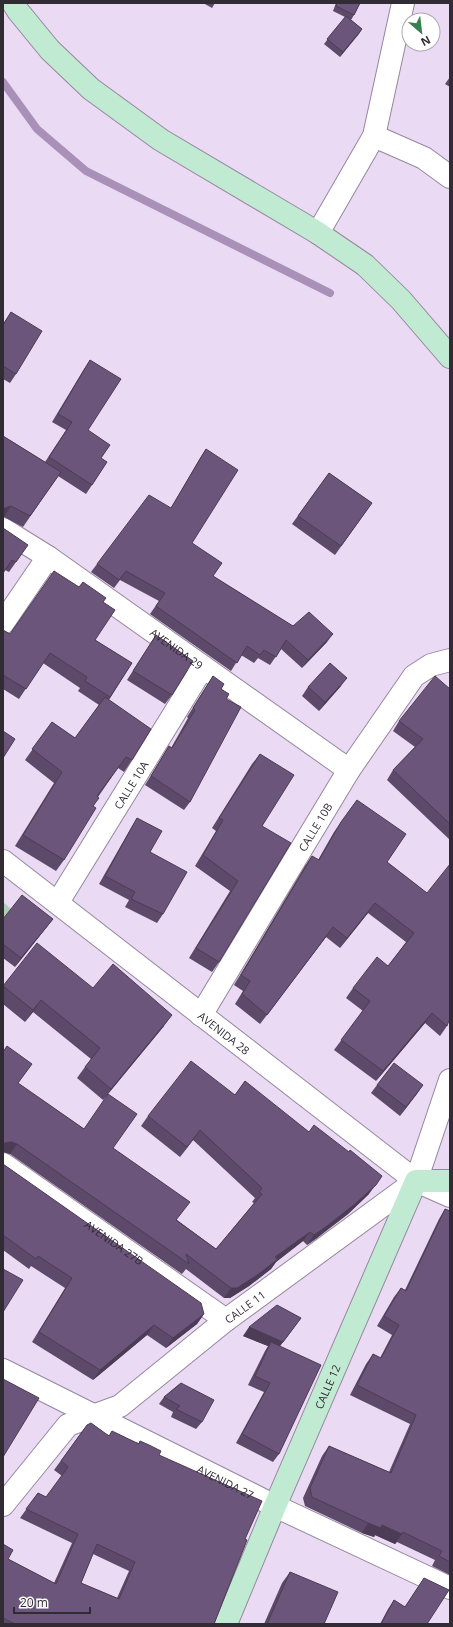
<svg xmlns="http://www.w3.org/2000/svg" width="453" height="1627" font-family="'Open Sans',sans-serif">
<style>
.green{fill:#afcdb6}
.lines{fill:none;stroke-linecap:round;stroke-linejoin:round}
.stream{stroke:#a990b8;stroke-width:8}
.street-casing{stroke:#96879f;stroke-width:24}
.secondary-casing{stroke:#96879f;stroke-width:24}
.street{stroke:#fff;stroke-width:22}
.secondary{stroke:#c0ead1;stroke-width:22}
.wall{fill:#5d4969;fill-rule:evenodd}
.shaded-wall{fill:#4c3c55}
.building{fill:#6c557a;stroke:#4c3c55;fill-rule:evenodd}
.labels{text-anchor:middle;dominant-baseline:central;stroke-width:4;stroke-linejoin:round;paint-order:stroke}
.street-label{font-size:11px;fill:#312b34;stroke:#fff}
</style>
<rect width="100%" height="100%" fill="#eadaf3"/>
<path class="green" d="M3,902L11,909L3,920Z"/>
<g class="lines">
<path class="stream" d="M3,82L37,129L86,171L330,293"/>
<g class="street-casing">
<g id="street">
<path d="M374,136L424,158L450,177"/>
<path d="M318,233L374,136L403,3"/>
<path id="s1" d="M3,529L48,557L349,770"/>
<path d="M3,623L48,557"/>
<path id="s2" d="M3,861L416,1181L450,1196"/>
<path id="s3" d="M58,902L203,667"/>
<path id="s4" d="M201,1015L349,770L414,676L431,665L450,660"/>
<path id="s5" d="M3,1164L226,1320"/>
<path id="s6" d="M3,1370L275,1506L450,1588"/>
<path id="s7" d="M3,1505L68,1425L120,1406L226,1320L416,1181L450,1080"/>
</g>
</g>
<g class="secondary-casing">
<g id="secondary">
<path d="M13,3L18,11L50,50L91,89L161,140L318,233L365,265L401,300L450,357"/>
<path id="s8" d="M226,1624L275,1506L416,1181H450"/>
</g>
</g>
<use href="#street" class="street"/>
<use href="#secondary" class="secondary"/>
</g>
<path class="wall" d="M203,3H215L212,8Z
M336,3H360L354,15L351,20L362,29L340,57L324,44L345,17L333,11Z
M450,77V87L445,84Z
M11,312L16,374L10,383L3,379V324Z
M90,360L88,430L101,458L92,485L86,494L58,476L23,527L4,517L3,436L45,462L66,430L52,422L84,369Z
M206,449L192,543L213,576L293,626L327,642L302,668L281,649L270,665L258,658L254,663L241,655L231,671L150,614L159,601L120,580L114,588L91,572L97,564L171,508L200,458Z
M329,473L372,503L335,555L292,524Z
M3,528L16,562L9,572L5,570Z
M103,602L95,640L132,663L109,700L132,760L124,772L118,768L98,797L93,807L64,860L56,871L15,846L54,783L25,760L52,722L75,738L99,705L78,691L80,688L43,663L19,699L3,689V630L10,634Z
M156,635L172,695L165,704L127,680Z
M213,676L226,699L190,802L184,810L145,785L169,746L171,748L188,718L187,717Z
M341,686L319,711L302,696L308,687Z
M450,689V840L387,780L393,770L415,747L393,731L399,721Z
M260,754L262,826L219,962L212,972L189,958L230,891L195,866L216,831L212,828L252,764Z
M357,800L387,862L427,893L447,1026L440,1036L425,1023L376,1081L334,1050L363,1011L346,998L353,988L388,966L406,942L368,913L340,948L326,937L260,1024L235,1004L243,991L234,985L305,866L312,856L318,860L334,832Z
M137,818L150,852L163,914L157,923L125,907L129,900L99,884L132,826Z
M3,919H53L46,928L15,967L3,958Z
M3,986L93,988L164,1026L103,1100L77,1078L85,1067L91,1059L33,1012L25,1022L3,1004Z
M245,1081L369,1194L348,1214L316,1239L307,1245L303,1241L276,1262L271,1269L249,1286L230,1298H224L186,1269L182,1274L10,1154L4,1152L19,1084L84,1129L113,1148L177,1220L216,1249L254,1203L252,1202L255,1198L193,1140L180,1157L141,1126L148,1116L235,1095Z
M377,1085H423L400,1116L371,1093Z
M3,1164L204,1314L197,1324L166,1348L147,1335L93,1380L32,1342L65,1288L31,1266L29,1269L3,1250Z
M445,1209L450,1211V1575L432,1566L435,1560L397,1542L395,1544L375,1535L374,1537L362,1533L305,1506L303,1498L322,1456L329,1446L389,1472L410,1424L350,1395L366,1364L373,1354L380,1358L392,1335L377,1326L394,1297L401,1288L405,1290L439,1219Z
M301,1318L280,1346L279,1454L273,1462L236,1443L264,1392L248,1385L265,1351L268,1346L243,1336Z
M181,1383L202,1422L196,1429L171,1417L173,1412L159,1404L164,1397Z
M87,1425L109,1436L139,1443L140,1441L159,1455L245,1539L214,1624H3V1544L8,1559L54,1583L72,1543L20,1518L38,1493L46,1497L62,1476L54,1470ZM93,1554L129,1571L117,1598L81,1583Z
M290,1572L324,1624H264L282,1583Z
M424,1578L427,1624H380L388,1609L394,1600L405,1607Z"/>
<path class="shaded-wall" d="M362,29L359,34L340,57L343,52Z
M11,506L4,517H3V509L5,508Z
M333,634L327,642L302,668L308,660Z
M347,678L341,686L319,711L325,702Z
M375,903L368,913L340,948L347,938Z
M53,919L46,928L15,967L21,958Z
M333,927L326,937L260,1024L267,1015Z
M41,1000L33,1012L25,1022L33,1010Z
M432,1013L425,1023L376,1081L383,1071Z
M172,1015L164,1026L103,1100L111,1089Z
M423,1085L417,1094L400,1116L406,1107Z
M200,1130L193,1140L180,1157L187,1147Z
M11,1142L17,1144L10,1154L3,1152V1144L4,1143Z
M382,1176L369,1194L348,1214L307,1245L314,1235Z
M310,1232L303,1241L276,1262L271,1269L249,1286L230,1298H224L231,1288L275,1257Z
M204,1314L197,1324L166,1348L173,1338Z
M301,1318L277,1350L271,1342L268,1346L243,1336L249,1327Z
M154,1325L147,1335L93,1380L100,1370Z
M368,1523L382,1525L402,1534L395,1544L375,1535L374,1537L362,1533Z"/>
<path class="building" d="M337,3H360L354,15L336,6Z
M346,16L362,29L343,52L327,39Z
M11,312L42,331L16,374L3,366V325Z
M90,360L121,379L88,430L110,445L101,458L107,462L92,485L49,457L72,422L58,414Z
M3,436L61,472L30,516L11,506L5,508L3,509Z
M206,449L238,470L192,543L222,563L213,576L293,626L309,612L333,634L308,660L286,640L276,657L264,650L260,655L247,646L237,663L156,606L165,593L126,571L119,580L97,564L149,495L171,508Z
M329,473L372,503L341,546L298,516Z
M3,528L28,545L16,562L12,560L3,573Z
M54,571L79,587L83,582L106,598L103,602L115,610L95,640L132,663L110,697L85,681L87,677L50,653L26,689L3,675V630L10,634Z
M156,635L193,661L172,695L133,671Z
M330,663L347,678L325,702L308,687Z
M213,676L224,684L221,689L229,694L226,699L241,707L190,802L151,776L169,746L172,748L195,710L193,708Z
M435,676L450,689V824L393,770L423,739L399,721Z
M105,697L151,729L132,760L126,757L97,796L99,798L93,806L96,808L64,860L23,835L62,772L32,749L52,722L75,738Z
M3,731L15,739L3,758Z
M260,754L294,775L262,826L291,843L219,962L196,948L238,881L203,855L223,820L219,818Z
M357,800L406,834L387,862L427,893L450,864V1018L447,1026L432,1013L383,1071L341,1040L370,1001L353,988L377,957L388,966L414,933L375,903L347,938L333,927L267,1015L242,994L250,981L241,975L312,856L319,860L341,822Z
M137,818L162,831L150,852L187,872L163,914L131,899L135,892L105,876Z
M22,895L53,919L21,958L3,944V919Z
M37,943L93,988L113,964L172,1015L111,1089L85,1067L100,1048L41,1000L33,1010L3,986Z
M7,1046L32,1064L18,1083L84,1129L108,1094L137,1114L113,1148L190,1202L176,1220L216,1249L262,1194L259,1192L262,1188L200,1130L187,1147L148,1116L191,1061L235,1095L245,1081L309,1132L314,1125L349,1152L350,1150L382,1176L376,1185L355,1204L323,1229L314,1235L310,1232L275,1257L278,1259L256,1276L237,1288H231L186,1254L189,1264L17,1144L11,1142L4,1143L3,1144V1052Z
M394,1063L423,1085L406,1107L377,1085Z
M3,1164L201,1303L204,1314L173,1338L154,1325L100,1370L39,1332L72,1278L38,1256L36,1259L3,1235Z
M445,1209L450,1211V1562L439,1556L442,1551L403,1532L402,1534L382,1525L381,1528L368,1523L312,1497L310,1488L329,1446L391,1473L416,1415L357,1385L373,1354L381,1358L399,1325L384,1316L401,1288L406,1291Z
M3,1269L23,1280L3,1312Z
M277,1305L301,1318L283,1342L249,1327Z
M271,1342L321,1365L279,1454L242,1434L270,1383L255,1376Z
M3,1379L39,1398L3,1457Z
M181,1383L214,1400L202,1422L176,1409L180,1406L164,1397Z
M91,1423L109,1436L112,1431L139,1444L140,1441L149,1445L161,1451L159,1455L262,1501L245,1539L247,1540L214,1624H15L3,1618V1544L13,1550L8,1559L56,1584L78,1534L26,1509L38,1493L46,1497L68,1467L61,1461L87,1425ZM97,1544L135,1562L119,1599L81,1583Z
M290,1572L338,1592L324,1624H267Z
M424,1578L449,1590L427,1624H381L394,1600L405,1607Z"/>
<g class="labels">
<g class="street-label">
<text stroke="none"><textPath href="#s1" startOffset="211">AVENIDA 29</textPath></text>
<text stroke="none"><textPath href="#s3" startOffset="138">CALLE 10A</textPath></text>
<text stroke="none"><textPath href="#s4" startOffset="220">CALLE 10B</textPath></text>
<text stroke="none"><textPath href="#s2" startOffset="280">AVENIDA 28</textPath></text>
<text stroke="none"><textPath href="#s5" startOffset="136">AVENIDA 27B</textPath></text>
<text stroke="none"><textPath href="#s7" startOffset="318">CALLE 11</textPath></text>
<text stroke="none"><textPath href="#s8" startOffset="258">CALLE 12</textPath></text>
<text stroke="none"><textPath href="#s6" startOffset="249">AVENIDA 27</textPath></text>
</g>
</g>
<rect width="453" height="1627" fill="none" stroke="#312b34" stroke-width="8"/>
<g transform="translate(421 32) rotate(152)"><circle r="19" fill="#ffffff" stroke="#adaaae"/>
<path d="M0-3L7 15L0 10L-7 15Z" fill="#36814f"/>
<text y="-6" font-size="11" font-weight="bold" text-anchor="middle" fill="#312b34">N</text>
</g>
<path d="M14 1607v6h76v-6" fill="none" stroke="#312b34" stroke-width="2"/>
<text x="20" y="1607" font-size="12" fill="#312b34" stroke="#ffffff" stroke-width="3" paint-order="stroke">20 m</text>
</svg>
